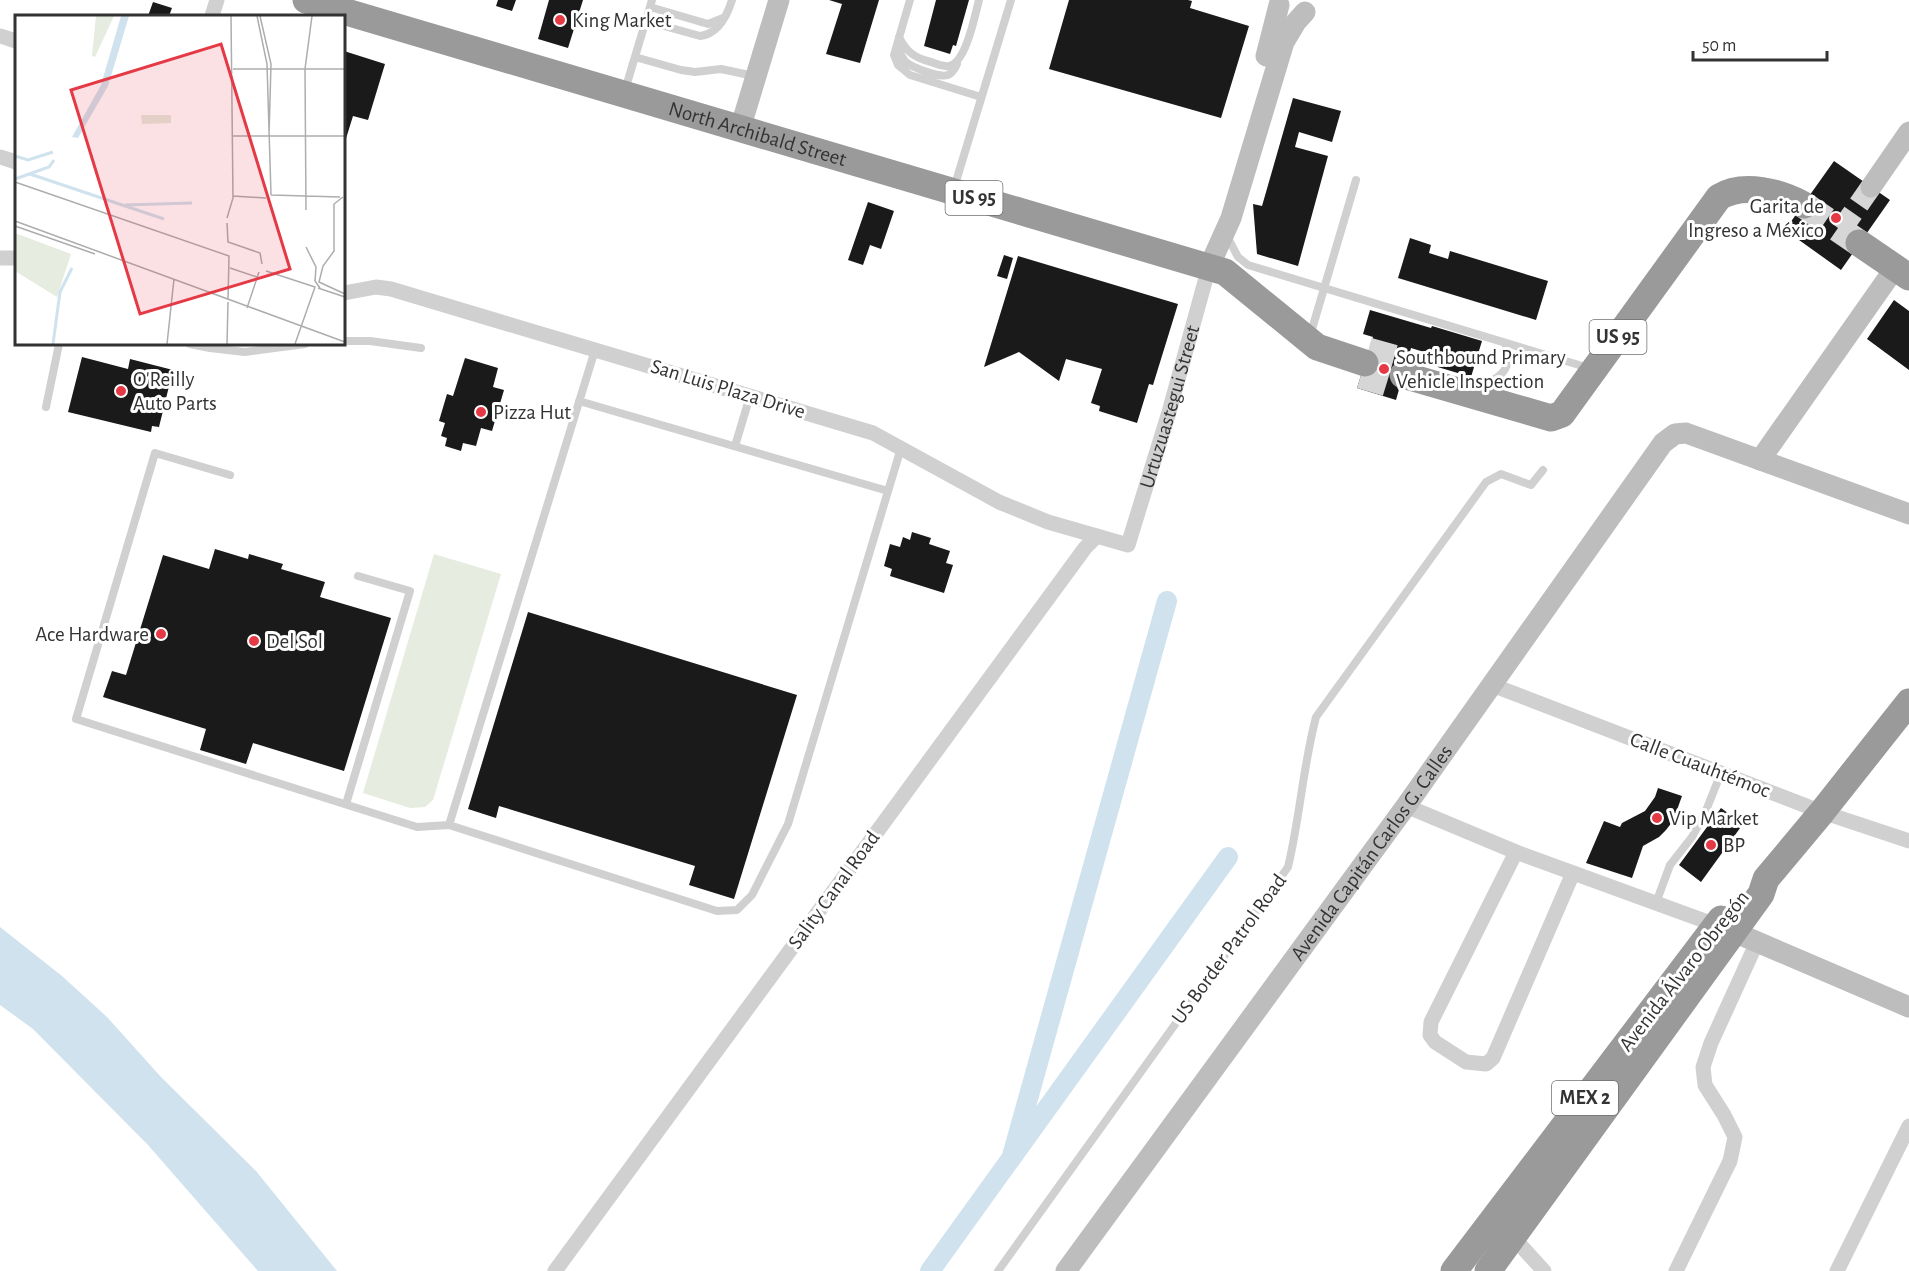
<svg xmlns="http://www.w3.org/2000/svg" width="1909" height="1271" font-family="'Alegreya Sans',sans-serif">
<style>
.green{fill:#e6ecdf}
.water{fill:#cfe2ee}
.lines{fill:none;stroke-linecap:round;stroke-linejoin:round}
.canal{stroke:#cfe2ee;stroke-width:20}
.building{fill:#1a1a1a}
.secondary-tunnel{stroke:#d6d6d6;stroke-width:21;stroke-dasharray:21 10;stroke-linecap:butt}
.highway-tunnel{stroke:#d6d6d6;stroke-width:27;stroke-dasharray:27 14;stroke-linecap:butt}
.lane{stroke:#d0d0d0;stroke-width:8}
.street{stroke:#d0d0d0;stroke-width:15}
.secondary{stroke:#bdbdbd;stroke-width:21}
.highway{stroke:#9a9a9a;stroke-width:27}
.poi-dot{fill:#e63946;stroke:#fff;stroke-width:2}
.labels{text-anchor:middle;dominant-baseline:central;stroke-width:6;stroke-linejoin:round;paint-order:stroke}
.shield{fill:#fff;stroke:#707070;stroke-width:1.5}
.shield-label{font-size:20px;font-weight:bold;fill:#333}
.poi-label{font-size:21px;fill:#333;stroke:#fff;text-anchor:start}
.street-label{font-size:21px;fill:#333;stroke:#fff}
.inset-river{fill:none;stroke:#cfe2ee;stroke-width:3}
.inset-road{fill:none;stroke:#adadad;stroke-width:1.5}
.view{fill:#e63946;fill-opacity:0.15;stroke:#e63946;stroke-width:3}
.inset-edge{fill:none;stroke:#333;stroke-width:3}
</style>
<rect width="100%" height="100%" fill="#fff"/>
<path class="green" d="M434,554L501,574L433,800L425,807L410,808L363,793Z"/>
<path class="water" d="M0,927L62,976L107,1017L161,1077L256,1171L337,1271H258L148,1145L33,1029L0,1005Z"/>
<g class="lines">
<path class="canal" d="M1012,1156L1167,601
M930,1271L1228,857"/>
</g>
<path class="building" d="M498,0H516L512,11L496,6Z
M549,0H583L568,48L538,39Z
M829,0H879L860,63L826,54L842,4Z
M936,0H969L956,46L953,45L950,54L924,46Z
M1069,0H1188L1192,1L1190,8L1249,26L1221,118L1049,69Z
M153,2L172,8L169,16H148Z
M344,51L385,64L368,120L353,116L344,145Z
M1293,98L1341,111L1332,142L1299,132L1295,147L1328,156L1298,266L1257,254L1253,204L1262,206Z
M1834,161L1890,200L1841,270L1785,230Z
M868,202L894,211L881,249L870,245L863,265L848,260Z
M1410,238L1431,245L1429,253L1448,259L1450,251L1548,281L1536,320L1398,278Z
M1004,255L1013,258L1007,279L997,276Z
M1018,256L1178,304L1153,385L1149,384L1137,423L1099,411L1100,406L1091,403L1102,369L1066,359L1059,381L1019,352L984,367Z
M1894,300L1909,311V370L1867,339Z
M1370,310L1431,328L1432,326L1482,341L1471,377L1421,362L1424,352L1411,348L1396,400L1357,388L1373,337L1363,334Z
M82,357L128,369L130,359L173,370L159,427L152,426L151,432L68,412Z
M465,358L498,368L493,387L504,390L492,431L481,428L476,446L463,443L461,451L445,446L447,438L441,436L445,423L439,421L447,394L453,396Z
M912,532L931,538L929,544L950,551L946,563L953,565L944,593L890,576L892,569L884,566L890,544L900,547L903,537L910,540Z
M215,549L248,559L249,554L283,564L281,569L325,582L320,597L391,618L344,771L253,743L246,764L200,750L206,729L103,697L112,671L126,675L163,555L209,569Z
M528,612L797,695L734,899L689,885L695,866L499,806L496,818L468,809Z
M1658,788L1682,796L1673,821L1666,830L1659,837L1643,846L1632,878L1586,863L1604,821L1620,827L1622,823L1645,811L1655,797Z
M1721,808L1743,824L1701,882L1679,865Z"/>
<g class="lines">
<path class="secondary-tunnel" d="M1841,230L1871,187"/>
<path class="highway-tunnel" d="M1804,205L1859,243
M1368,351L1407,362
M1361,375L1400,387"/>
<path class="lane" d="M910,0L894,55L898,65L910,75L981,97
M650,7L708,24L723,18
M646,21L700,36C718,34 727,16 732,0
M899,37C906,52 915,58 931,62C936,64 943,67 949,66C966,63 975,15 979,0
M897,45C899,51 901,57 906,62C913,68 940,78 948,75C953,73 955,68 957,64
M635,57L681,70L695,72L721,69L754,76
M625,90L652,0
M954,188L1011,0
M1227,236L1238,257L1248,265L1589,368
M1310,336L1356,180
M344,341H370L421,348
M190,344L210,348L245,352L305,344
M595,350L449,825L717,911L737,910L752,895L788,824L901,448
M1477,389C1499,378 1515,370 1505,343
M579,401L888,491
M46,407L59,344
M735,446L750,396
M230,475L155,453L76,719L417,827L449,825
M346,804L410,591L358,576
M1656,903L1670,865L1692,837L1705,813L1721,773
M998,1271L1288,867C1300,817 1303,766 1316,717L1486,482L1501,474L1531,485L1543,470"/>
<g class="street">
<path d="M212,16L217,0"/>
<path d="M0,36L16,41"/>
<path d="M0,157L16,162"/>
<path d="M0,258H16"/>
<path id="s1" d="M344,293L376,287L391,289L873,433L999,502L1048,522L1128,545L1169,412L1209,267"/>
<path d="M1492,685L1822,812L1909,841"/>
<path d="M1406,806L1516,852L1716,925"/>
<path d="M1516,852L1431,1022L1430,1035L1435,1042L1466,1062L1486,1064L1493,1058L1573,873"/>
<path d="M1513,1237L1544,1271"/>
<path d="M555,1271L1085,548L1097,536"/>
<path d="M1676,1271L1730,1161L1735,1137L1724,1115L1705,1085L1703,1067L1711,1043L1757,942"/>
<path d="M1837,1271L1909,1126"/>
</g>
<g class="secondary">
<path d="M1266,56L1279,5"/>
<path d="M740,129L779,0"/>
<path d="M1871,187L1909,132"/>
<path d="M1209,267L1231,218L1284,42L1296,22L1305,12"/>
<path d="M1760,460L1895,268"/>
<path d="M1720,926L1909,1007"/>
<path id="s2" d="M1066,1271L1406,806L1663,443L1675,434L1686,433L1909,514"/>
</g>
<g class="highway">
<path id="s3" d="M306,0L1225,272L1317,347L1365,363"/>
<path d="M1859,243L1909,277"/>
<path d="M1403,375L1551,418L1562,414L1567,407L1719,197C1744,182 1780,192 1804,205"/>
<path d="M1454,1271L1721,919"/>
<path d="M1488,1271L1761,894L1766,879L1822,812L1909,702"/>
</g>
</g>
<g class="poi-dot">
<circle cx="560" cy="20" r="6"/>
<circle cx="1836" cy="218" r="6"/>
<circle cx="1384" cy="369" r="6"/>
<circle cx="121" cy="391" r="6"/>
<circle cx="481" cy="412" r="6"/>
<circle cx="161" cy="634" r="6"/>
<circle cx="254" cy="641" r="6"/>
<circle cx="1657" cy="818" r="6"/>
<circle cx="1711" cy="845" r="6"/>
</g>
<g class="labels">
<g class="shield">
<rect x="945.5" y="181" width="57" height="34" rx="4.5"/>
<rect x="1589.5" y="320" width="57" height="34" rx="4.5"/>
<rect x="1552" y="1081" width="66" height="34" rx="4.5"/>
</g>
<g class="shield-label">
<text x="974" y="198">US 95</text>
<text x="1618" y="337">US 95</text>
<text x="1585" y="1098">MEX 2</text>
</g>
<g class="poi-label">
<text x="572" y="20">King Market</text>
<text x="1824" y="206" text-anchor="end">Garita de<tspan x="1824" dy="24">Ingreso a México</tspan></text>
<text x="1396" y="357">Southbound Primary<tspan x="1396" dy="24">Vehicle Inspection</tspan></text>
<text x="133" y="379">O'Reilly<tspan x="133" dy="24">Auto Parts</tspan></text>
<text x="493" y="412">Pizza Hut</text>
<text x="149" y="634" text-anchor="end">Ace Hardware</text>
<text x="266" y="641">Del Sol</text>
<text x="1669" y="818">Vip Market</text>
<text x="1723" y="845">BP</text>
</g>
<g class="street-label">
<text stroke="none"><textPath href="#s3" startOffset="471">North Archibald Street</textPath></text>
<text transform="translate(728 389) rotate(17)">San Luis Plaza Drive</text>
<text stroke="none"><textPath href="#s1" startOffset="975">Urtuzuastegui Street</textPath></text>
<text transform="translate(1700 765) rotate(21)">Calle Cuauhtémoc</text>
<text stroke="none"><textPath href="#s2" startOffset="518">Avenida Capitán Carlos G. Calles</textPath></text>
<text transform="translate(834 890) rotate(-54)">Sality Canal Road</text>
<text transform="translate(1229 949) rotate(-54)">US Border Patrol Road</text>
<text transform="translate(1684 971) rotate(-52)">Avenida Álvaro Obregón</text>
</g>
</g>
<g transform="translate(15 15)">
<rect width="330" height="330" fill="#fff"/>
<path d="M81,1H99L80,42L77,41ZM126,100H156V108L127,109ZM0,218L56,239L42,282L0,256Z" fill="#e6ecdf"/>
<path d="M106,1H114L93,71L63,123L57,122L86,70Z" fill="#cfe2ee"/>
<path class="inset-river" d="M0,141L13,145L38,137M15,159L149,204M0,164L34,152L39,145M110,190L177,188M38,329L45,277L57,253"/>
<path class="inset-road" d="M242,1L252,49L256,180M245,1L256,49L254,121M218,54H330M218,121H330M0,167L214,241L213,285M256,180L325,182M218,181L251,183M328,182L319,189V236L308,251L304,267L330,279M291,195L290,54L297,1M212,203L218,183L216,1M0,206L330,327M212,208L213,227L245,238L247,249M0,211L80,239M291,232L301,252L300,266L305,273M215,253L242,262M251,256L300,272L280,329M303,273L330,282M232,293L244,257M152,329L159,264M212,329L213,287"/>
<path class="view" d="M206,29L275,254L125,299L56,75Z"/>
<rect width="330" height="330" class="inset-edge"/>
</g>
<path d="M1693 51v9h134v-9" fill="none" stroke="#333333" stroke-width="3"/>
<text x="1702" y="51" font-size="18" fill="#333333" stroke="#ffffff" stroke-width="4.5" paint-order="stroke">50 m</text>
</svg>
